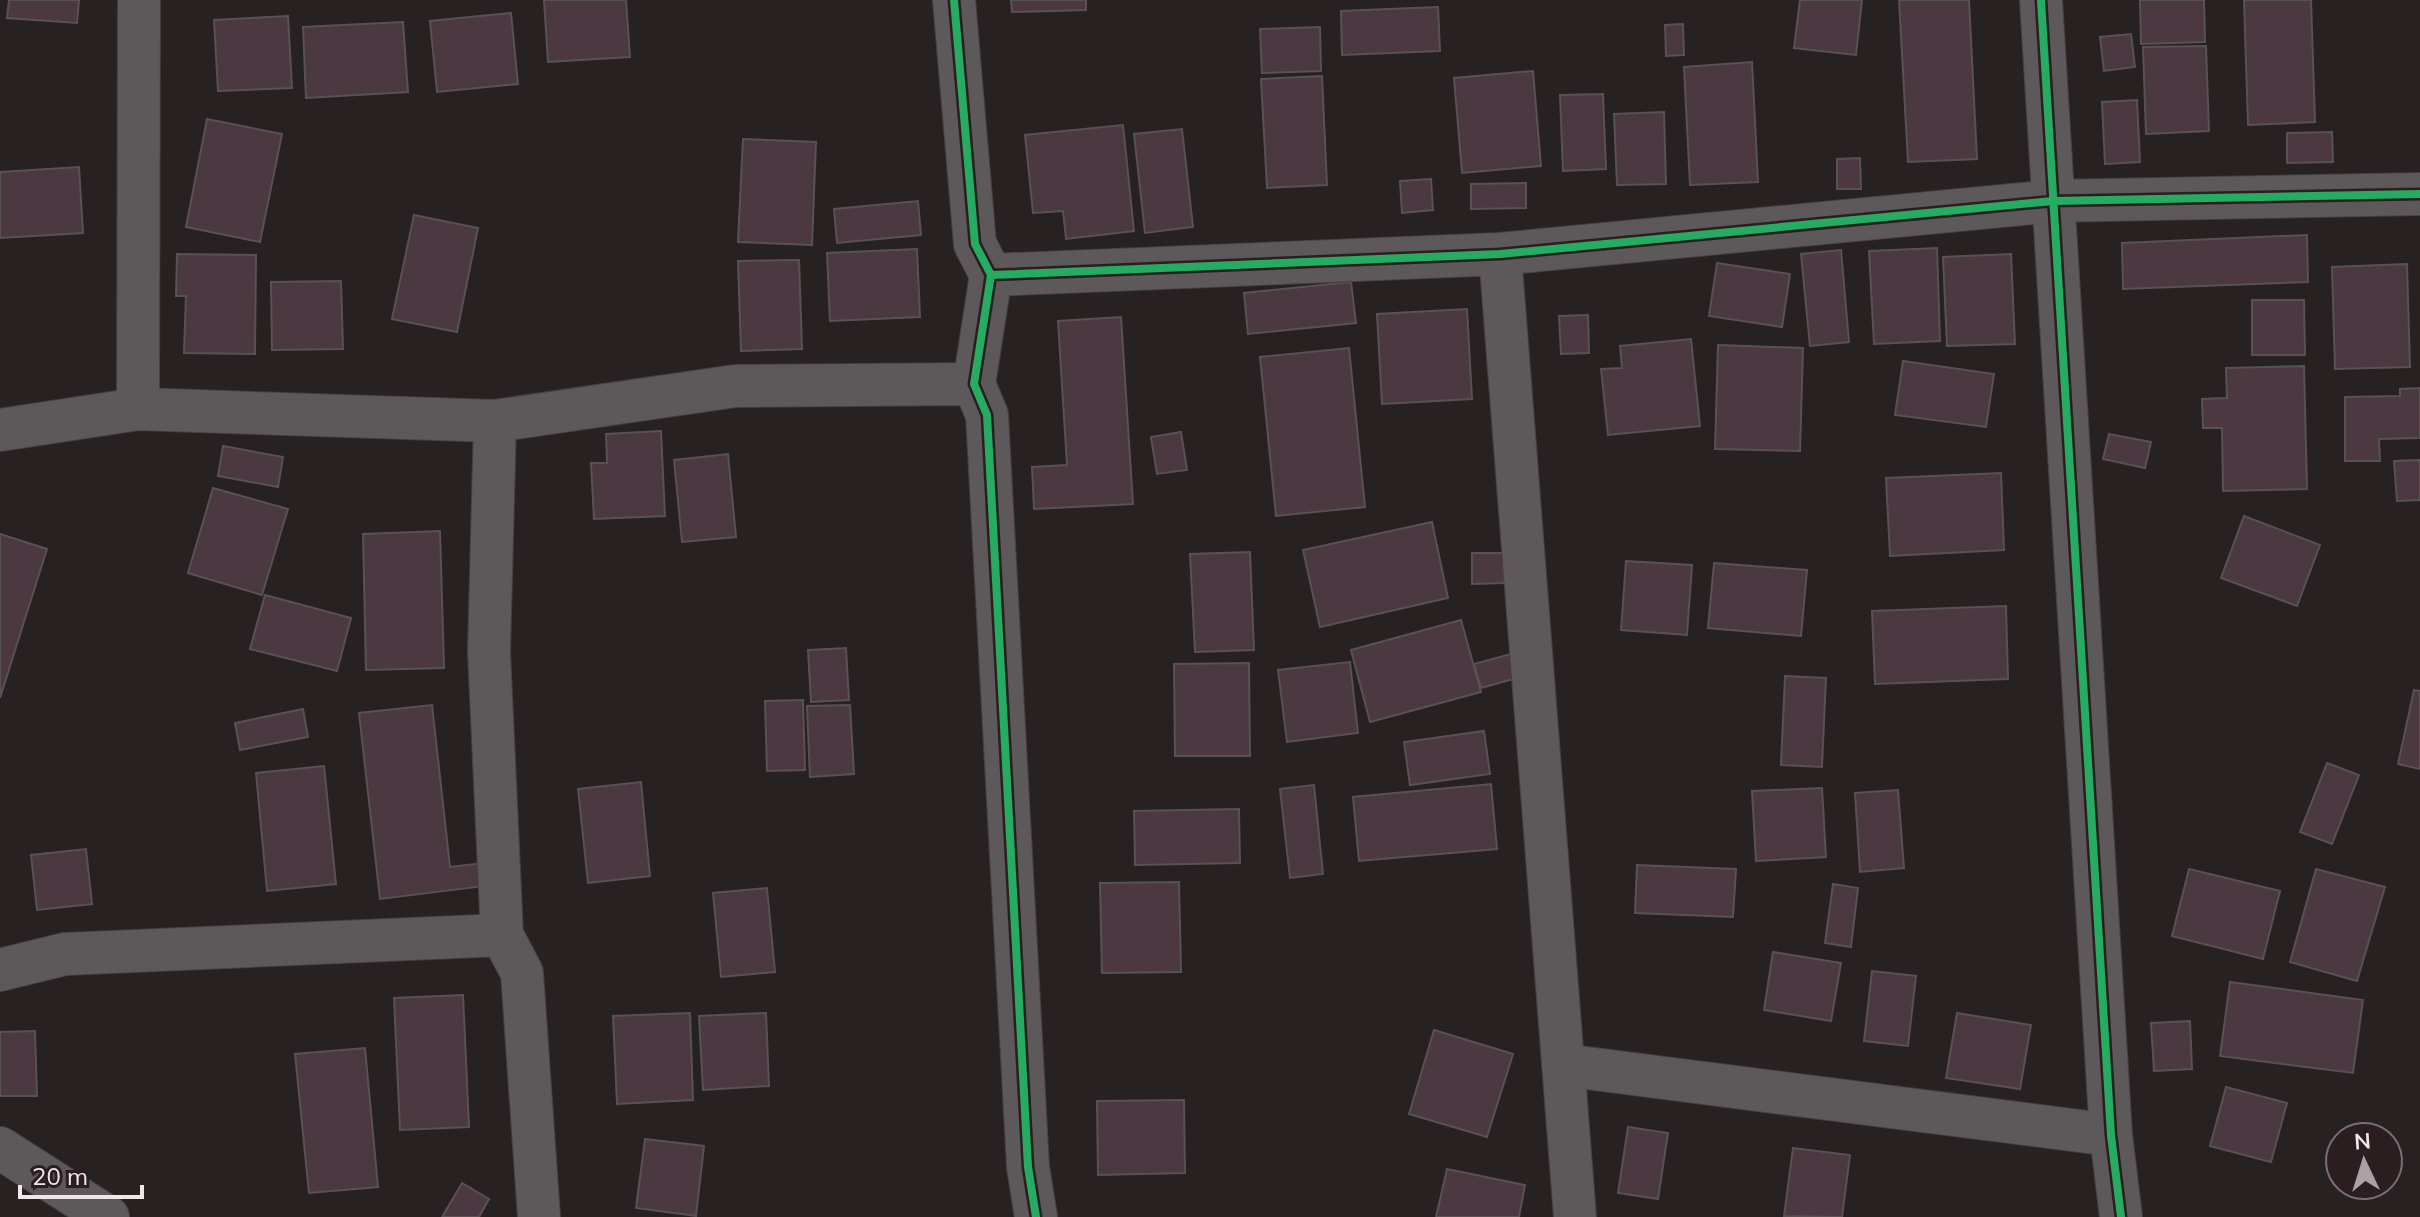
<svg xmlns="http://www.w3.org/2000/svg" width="2420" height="1217" font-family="Mulish,sans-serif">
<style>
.building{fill:#4c3840;stroke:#585254;stroke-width:2}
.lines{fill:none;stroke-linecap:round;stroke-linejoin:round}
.street-casing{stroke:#453f40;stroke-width:44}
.street{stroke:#5d5859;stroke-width:42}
.cycleway-casing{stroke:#2b1e21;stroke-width:13}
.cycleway{stroke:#26ab63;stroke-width:8}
</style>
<rect width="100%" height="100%" fill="#282122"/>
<path class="building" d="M9,0H79L77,23L7,18Z
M544,0H626L630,57L548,62Z
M1011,0H1086V10L1012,12Z
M1800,0H1862L1856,55L1794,48Z
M1899,0H1969L1977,159L1908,162Z
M2140,0H2204L2205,42L2141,44Z
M2244,0H2311L2315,122L2248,125Z
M1438,7L1440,51L1342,55L1341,11Z
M511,13L518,84L437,92L430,21Z
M288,16L292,88L218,91L214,20Z
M403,22L408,92L306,98L303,27Z
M1683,24L1684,55L1666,56L1665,25Z
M1320,27L1321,71L1262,73L1260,29Z
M2131,34L2135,67L2104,71L2100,37Z
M2206,46L2209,131L2146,134L2143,47Z
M1752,62L1758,182L1690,185L1684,67Z
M1533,71L1541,166L1462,173L1454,78Z
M1322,76L1327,185L1267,188L1261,79Z
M1603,94L1606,169L1563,171L1560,95Z
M2137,100L2140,162L2105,164L2102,102Z
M1664,112L1666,184L1617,185L1614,114Z
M207,119L282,134L260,242L186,227Z
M1123,125L1134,231L1066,239L1063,211L1033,213L1025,135Z
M1182,129L1193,227L1145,233L1134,134Z
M2332,132L2333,162L2287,163V133Z
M743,139L816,142L812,245L738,242Z
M1860,158L1861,189H1837V159Z
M79,167L83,233L0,238V172Z
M1431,179L1433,210L1402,213L1400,181Z
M1526,183V208L1471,209V184Z
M918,201L921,235L837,243L834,209Z
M414,215L478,228L457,332L392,319Z
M2307,235L2308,282L2123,289L2122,243Z
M1937,248L1940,341L1874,344L1869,251Z
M917,249L920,317L830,321L827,253Z
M1841,250L1849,342L1810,346L1801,254Z
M177,254L256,255L255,354L184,353L186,296H176Z
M2011,254L2015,344L1947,346L1943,257Z
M799,260L802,349L741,351L738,261Z
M1717,263L1790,274L1782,327L1709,316Z
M2407,264L2410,367L2335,369L2332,267Z
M341,281L343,349L272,350L271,282Z
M1351,282L1356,323L1248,334L1244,293Z
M2252,300H2304L2305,355H2252Z
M1467,309L1472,399L1382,404L1377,314Z
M1588,315L1589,353L1561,354L1559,316Z
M1121,317L1133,504L1034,509L1032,467L1067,465L1058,321Z
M1691,339L1700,426L1608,435L1601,369L1622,368L1620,346Z
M1718,345L1803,348L1800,451L1715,449Z
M1349,348L1365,507L1276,516L1260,357Z
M1903,361L1994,374L1986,427L1895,415Z
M2304,366L2307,489L2223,491L2222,428H2203L2202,399L2227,398L2226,368Z
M2420,388V438L2379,439L2380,461H2345V397L2400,396V389Z
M661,431L665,516L594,519L591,463H607L606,434Z
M1181,432L1187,470L1157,474L1151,437Z
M2109,434L2151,442L2145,468L2103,459Z
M223,446L283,457L278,487L218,476Z
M728,454L736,537L682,542L674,460Z
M2420,460V500L2397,501L2394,461Z
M2001,473L2004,550L1890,556L1886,478Z
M213,488L288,509L262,595L188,573Z
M2244,516L2320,545L2297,606L2221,578Z
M1432,522L1448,598L1320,627L1303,550Z
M440,531L444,668L366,670L363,534Z
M0,534L47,549L0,698Z
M1250,552L1254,650L1195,652L1190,554Z
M1472,553H1503L1504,583L1472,584Z
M1626,561L1692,565L1687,635L1621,630Z
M1714,563L1807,570L1801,636L1708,628Z
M265,595L351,618L337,671L250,649Z
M2006,606L2008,679L1875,684L1872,611Z
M1461,620L1481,692L1370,722L1351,650Z
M846,648L849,700L811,702L808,650Z
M1511,654L1517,678L1481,688L1474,664Z
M1350,662L1358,733L1287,742L1278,670Z
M1249,663L1250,756H1175L1174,664Z
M1785,676L1826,678L1822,767L1781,765Z
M2414,690L2420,691V769L2398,764Z
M803,700L805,770L767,771L765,701Z
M432,705L450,867L483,863L485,886L380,899L359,713Z
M850,705L854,774L810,777L807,706Z
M303,709L308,737L240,750L235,723Z
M1484,731L1490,774L1410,785L1404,742Z
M2327,763L2359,775L2332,844L2300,832Z
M324,766L336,884L267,891L256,773Z
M641,782L650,876L588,883L578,789Z
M1491,784L1497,849L1359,861L1353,797Z
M1314,785L1323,874L1290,878L1280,789Z
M1822,788L1826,857L1756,861L1752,791Z
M1898,790L1904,868L1860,872L1855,793Z
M1239,809L1240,863L1135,865L1134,811Z
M86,849L92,904L37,910L31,855Z
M1637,865L1736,869L1733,917L1635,913Z
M2189,869L2280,891L2263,959L2172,936Z
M2316,869L2385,887L2357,981L2290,962Z
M1179,882L1181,972L1102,973L1100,883Z
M1833,884L1858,888L1851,947L1825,943Z
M767,888L775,972L721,977L713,893Z
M1773,952L1841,963L1831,1021L1764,1010Z
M1872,971L1916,976L1908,1046L1864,1041Z
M2230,982L2363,1000L2353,1073L2220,1056Z
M463,995L469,1127L400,1130L394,998Z
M690,1013L693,1100L617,1104L613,1016Z
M766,1013L769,1086L703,1090L699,1016Z
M1957,1013L2031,1025L2020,1089L1946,1078Z
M2190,1021L2192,1069L2154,1071L2151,1023Z
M1434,1030L1513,1054L1487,1137L1409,1114Z
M35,1031L37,1096H0V1032Z
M365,1048L378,1187L309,1193L295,1054Z
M2226,1087L2287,1103L2271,1162L2210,1146Z
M1184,1100L1185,1173L1098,1175L1097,1101Z
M1628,1127L1668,1133L1658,1199L1618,1193Z
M645,1139L704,1146L696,1216L636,1208Z
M1793,1148L1850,1155L1842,1217L1784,1216Z
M1447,1169L1525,1185L1519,1217H1436Z
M462,1183L489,1199L479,1217H442Z"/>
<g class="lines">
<g class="street-casing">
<path id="street" d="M954,0L975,244L991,275L974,384L987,415L1028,1167L1036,1217
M2041,0L2111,1135L2121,1217
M1500,254L1575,1217
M991,275L1500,254L2053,201L2420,194
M138,409L139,0
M495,421L489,652L502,935L522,973L539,1217
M0,430L138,409L495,421L735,386L974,384
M0,970L65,954L502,935
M1563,1065L2111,1135
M0,1148L108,1217"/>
</g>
<use href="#street" class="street"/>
<g class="cycleway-casing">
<path id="cycleway" d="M954,0L975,244L991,275L974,384L987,415L1028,1167L1036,1217
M2041,0L2111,1135L2121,1217
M991,275L1500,254L2053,201L2420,194"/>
</g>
<use href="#cycleway" class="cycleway"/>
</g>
<g transform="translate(2364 1161) rotate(356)"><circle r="38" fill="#2b1e21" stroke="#796e71" stroke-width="2"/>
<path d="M0-6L14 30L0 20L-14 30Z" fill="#a9a1a3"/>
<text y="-12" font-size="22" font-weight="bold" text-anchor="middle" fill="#efe6e8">N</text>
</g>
<path d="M20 1185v12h122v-12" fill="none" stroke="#efe6e8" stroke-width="4"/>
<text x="32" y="1185" font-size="24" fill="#efe6e8" stroke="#2b1e21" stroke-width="6" paint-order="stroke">20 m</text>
</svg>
